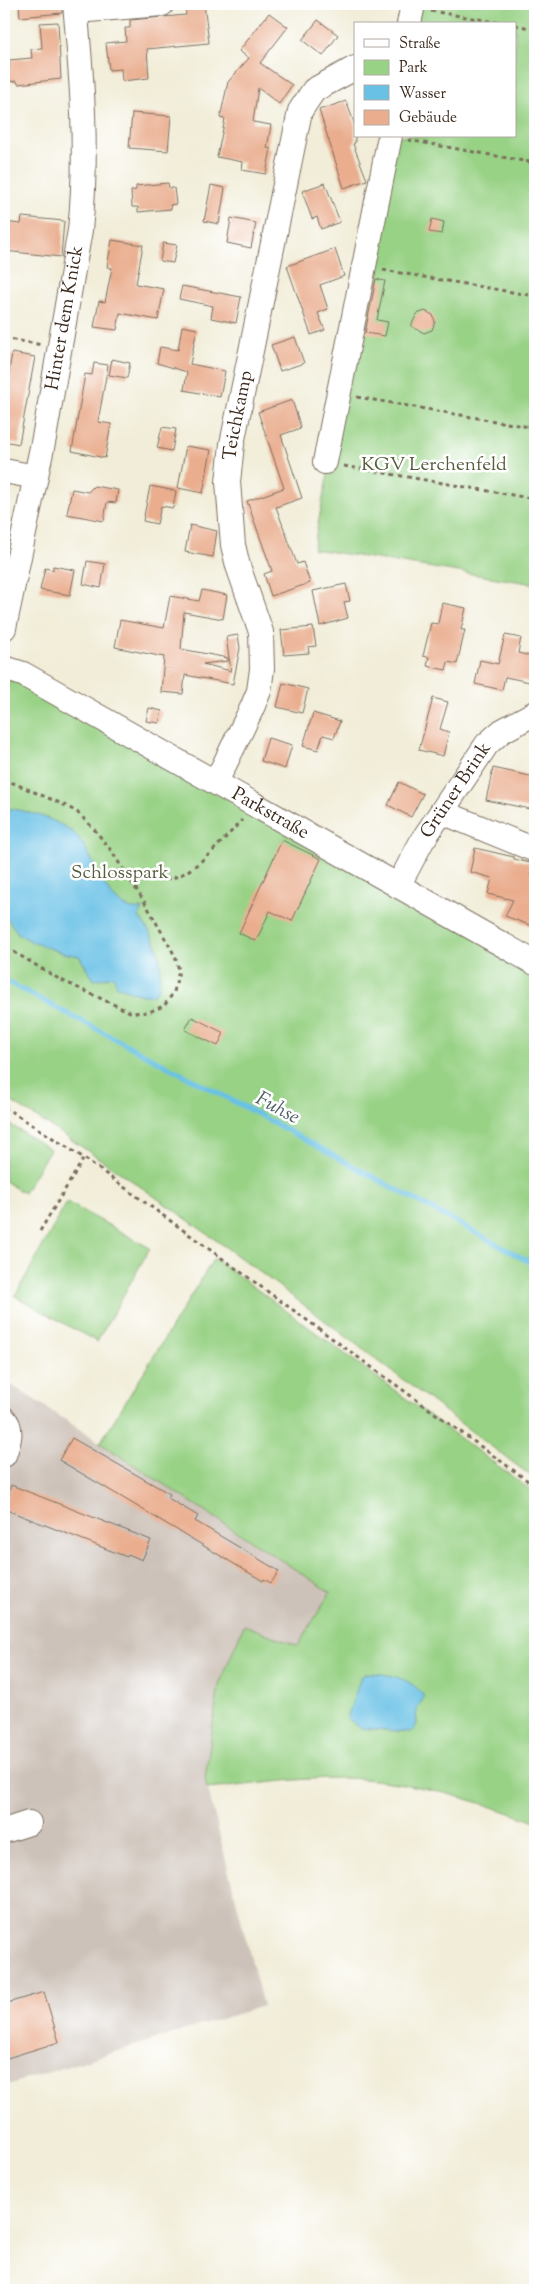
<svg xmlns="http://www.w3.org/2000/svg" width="539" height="2294" font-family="'Sorts Mill Goudy',serif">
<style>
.industrial{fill:#cdc2b9}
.green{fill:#98d285;stroke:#6a7e52}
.water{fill:#69c1e6;stroke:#527682}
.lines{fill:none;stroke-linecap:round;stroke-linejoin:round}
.stream{stroke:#69c1e6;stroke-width:5}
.building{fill:#eaae8f}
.minor-casing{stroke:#7b6e5f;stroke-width:26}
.path{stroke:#7b6e5f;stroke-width:3;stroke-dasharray:4 4;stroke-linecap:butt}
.minor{stroke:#fff;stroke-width:24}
.labels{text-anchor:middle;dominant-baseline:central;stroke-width:5;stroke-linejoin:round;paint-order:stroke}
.street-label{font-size:19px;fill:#3b2a1e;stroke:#fff}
.park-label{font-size:19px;fill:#575c3d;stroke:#fff}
.water-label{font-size:20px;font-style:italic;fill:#4b5f64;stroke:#fff}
</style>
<rect width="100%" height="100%" fill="#fff"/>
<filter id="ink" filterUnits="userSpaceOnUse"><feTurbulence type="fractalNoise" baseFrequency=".02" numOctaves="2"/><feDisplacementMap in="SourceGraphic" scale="10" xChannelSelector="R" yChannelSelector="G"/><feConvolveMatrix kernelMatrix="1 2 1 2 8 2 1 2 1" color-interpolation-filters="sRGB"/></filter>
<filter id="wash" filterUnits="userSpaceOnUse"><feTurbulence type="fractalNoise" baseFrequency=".0096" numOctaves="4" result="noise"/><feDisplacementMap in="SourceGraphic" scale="20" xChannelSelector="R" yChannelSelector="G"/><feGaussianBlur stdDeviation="1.12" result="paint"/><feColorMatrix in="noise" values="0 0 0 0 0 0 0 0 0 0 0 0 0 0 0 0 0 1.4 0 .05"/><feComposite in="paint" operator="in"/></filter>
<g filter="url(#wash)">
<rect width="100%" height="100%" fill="#f1edd8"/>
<path class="industrial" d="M4,1380L330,1592L298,1647L205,1778L263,2006L4,2086Z"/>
<path class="green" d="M421,4H535V584L313,549L395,136H515V24H417Z
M12,680L535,969V1479C360,1349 190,1212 4,1097V682Z
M4,1121L50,1149L24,1193L4,1181Z
M67,1202L150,1248L97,1342L15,1296Z
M214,1258L535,1493V1822C473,1799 407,1779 340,1778C296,1778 251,1785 207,1789L205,1778L219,1685L244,1625L298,1646L330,1592L100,1443Z"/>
<path class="water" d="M4,808C24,809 64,821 78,837C96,859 108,915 143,909L139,917C160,945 162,954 159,989L152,995H141L117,986L114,976L94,980L79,956L63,953L32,942L18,933L4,914Z
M366,1673C387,1673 413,1678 424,1697L416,1711L417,1724L414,1730L410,1732L360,1728L347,1718L361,1677Z"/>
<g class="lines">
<path class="stream" d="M4,980L252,1111L535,1265"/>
</g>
<g id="blocks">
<path class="building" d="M19,4H62V13L20,17Z
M185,4H204L209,43L147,49L149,78L122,81L121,69L109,70L106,43L126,41L125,28H130V20L186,15Z
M269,13L288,27L260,63L292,85L279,104L258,88L253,122L271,125L267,148L271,149L266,174L242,170L243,162L217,157L225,119L220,118L228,82L249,58L239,51Z
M318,20L338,35L323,56L302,40Z
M58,22L61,79L18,84L17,81L4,82V67H9V60L32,58L31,49L42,48L40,23Z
M346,101L355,125V143L353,144L367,180L344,188L319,110Z
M132,113L171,116L168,151L129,148Z
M168,183L169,188H174L176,204L170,205L171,209L138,212V207H132L131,191L136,190V186Z
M325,183L340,222L321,229L317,217L312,219L302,191Z
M211,185L225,188L219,224L204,221Z
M22,217L64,221L61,257L4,251V222L21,224Z
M231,218L256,223L251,248L227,243Z
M432,219L444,222L442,234L429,232Z
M112,240L143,245L136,284L164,289L158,320L120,313L117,330L94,327L99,301L105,302L112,268L107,267Z
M163,243L177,245L173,263L160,261Z
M335,249L344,276L320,285L328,309L318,313L325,330L311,335L287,266Z
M376,279L385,281L377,320L388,322L385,336L365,333Z
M182,286L241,297L236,323L211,318L213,306L179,299Z
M425,311L433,315L435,322L432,330L424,333L411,326L417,314Z
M182,326L197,329L190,364L225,371L220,397L184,390L187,372L157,363L160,347L178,350Z
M295,337L304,363L280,371L271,345Z
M12,353L35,357L19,444L4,441V376L8,377Z
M112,359L130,363L127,378L109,375Z
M94,363L108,365L98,422L111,424L105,458L72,451L85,374L92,375Z
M292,400L301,428L281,435L302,498L276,507L297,564L303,562L310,583L271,596L264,574L272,571L247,501L284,488L258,412Z
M162,427L176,429L172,451L157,448Z
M186,446L211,450L203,493L178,488Z
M94,486L118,490L116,503L107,502L104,521L67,514L72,489L88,492Z
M150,486L176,491L173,508L161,506L157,524L143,521Z
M190,525L217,531L213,557L185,552Z
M87,561L105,564L101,588L83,584Z
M53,566L75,570L70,595L40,590L45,568L53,570Z
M346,584L350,601L344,602L348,618L320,626L313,591Z
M202,590L227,595L223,619L184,612L181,649L228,658V661L203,664L231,671L226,637L238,635L240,648L233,684L185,675L183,694L161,692L164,657L115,647L120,620L164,628L170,596L199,601Z
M442,603L466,608L461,630H465L457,664L448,662L446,670L427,666L429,657L423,656L431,623L438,624Z
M313,627L316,646L308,647L309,653L284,655L281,630Z
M505,635L521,638L518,653L535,657V683L505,677L502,690L475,684L480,660L498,664Z
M283,683L308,689L302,713L277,707Z
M433,698L448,702L440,729L449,732L443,756L419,750Z
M149,708L162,711L159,723L146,721Z
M313,713L340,721L334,738L323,735L318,750L303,746Z
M268,738L292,745L285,769L261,761Z
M493,768L535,777V810L486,800Z
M399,782L423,794L411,817L388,805Z
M282,840L321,859L292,921L270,911L256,941L239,933Z
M475,848L514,857V859L534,864L531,876L535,877V927L505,916L513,900L488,894L492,878L470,872Z
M192,1017L224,1033L218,1046L185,1030Z
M72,1438L170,1494L168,1498L198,1516L195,1521L279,1571L271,1583L264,1579L263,1581L59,1460Z
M11,1485L151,1540L142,1560L128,1554L127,1557L4,1509Z
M44,1992L59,2042L4,2059V2004Z"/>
</g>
</g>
<g filter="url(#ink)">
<use href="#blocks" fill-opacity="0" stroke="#7b6e5f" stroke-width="1"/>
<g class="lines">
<g class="minor-casing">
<g id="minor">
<path d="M76,11L162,4"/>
<path d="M409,24L413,4"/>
<path d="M325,462L390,136"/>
<path d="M4,471L36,477"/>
<path id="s1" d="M4,628L44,438L80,230C88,154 82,80 75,4"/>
<path id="s2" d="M4,668L23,674L535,963"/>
<path id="s3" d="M216,782L252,708L259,691L262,669L261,632L238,566L233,545L228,482L232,444L300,111L314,90L355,68"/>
<path d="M442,812L535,850"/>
<path id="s4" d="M398,886L422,841L487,744L502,731L535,713"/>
<path d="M4,1419C14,1429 8,1444 4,1455"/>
<path d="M4,1831L29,1823"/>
</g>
</g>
<path class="path" d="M431,11L507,24
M515,25L535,29
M408,140L535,163
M383,270L535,296
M4,338L42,345
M357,397L535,428
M344,466L535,499
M4,779L62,804L77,812L94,829L110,849L147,906L175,956L179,970L174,992L164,1006L149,1012L132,1013L59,979L4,946
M126,873C138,875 152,879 164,879C190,880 225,838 242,820
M4,1107L84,1158L535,1486
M40,1231L84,1158"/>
<use href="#minor" class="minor"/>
</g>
</g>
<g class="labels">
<g class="street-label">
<text stroke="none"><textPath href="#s1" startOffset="316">Hinter dem Knick</textPath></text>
<text stroke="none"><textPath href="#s3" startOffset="382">Teichkamp</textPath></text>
<text stroke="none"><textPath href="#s4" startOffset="112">Grüner Brink</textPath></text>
<text stroke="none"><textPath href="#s2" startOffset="304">Parkstraße</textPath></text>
</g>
<g class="park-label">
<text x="434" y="465">KGV Lerchenfeld</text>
<text x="120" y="873">Schlosspark</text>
</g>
<g class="water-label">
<text transform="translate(277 1109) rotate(28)">Fuhse</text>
</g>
</g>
<rect width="539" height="2294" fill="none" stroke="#fff" stroke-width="20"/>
<rect x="354" y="22" width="162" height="115" fill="#ffffff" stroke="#b1aaa5"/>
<rect x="364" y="39" width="25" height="8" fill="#ffffff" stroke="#b1aaa5"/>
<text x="399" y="48" font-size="15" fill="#3b2a1e">Straße</text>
<rect x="364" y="60" width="25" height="15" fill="#98d285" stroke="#b1aaa5"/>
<text x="399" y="72" font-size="15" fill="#3b2a1e">Park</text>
<rect x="364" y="85" width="25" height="15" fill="#69c1e6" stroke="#b1aaa5"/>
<text x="399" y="98" font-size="15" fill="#3b2a1e">Wasser</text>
<rect x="364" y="110" width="25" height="15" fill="#eaae8f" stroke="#b1aaa5"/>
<text x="399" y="122" font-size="15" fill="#3b2a1e">Gebäude</text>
</svg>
